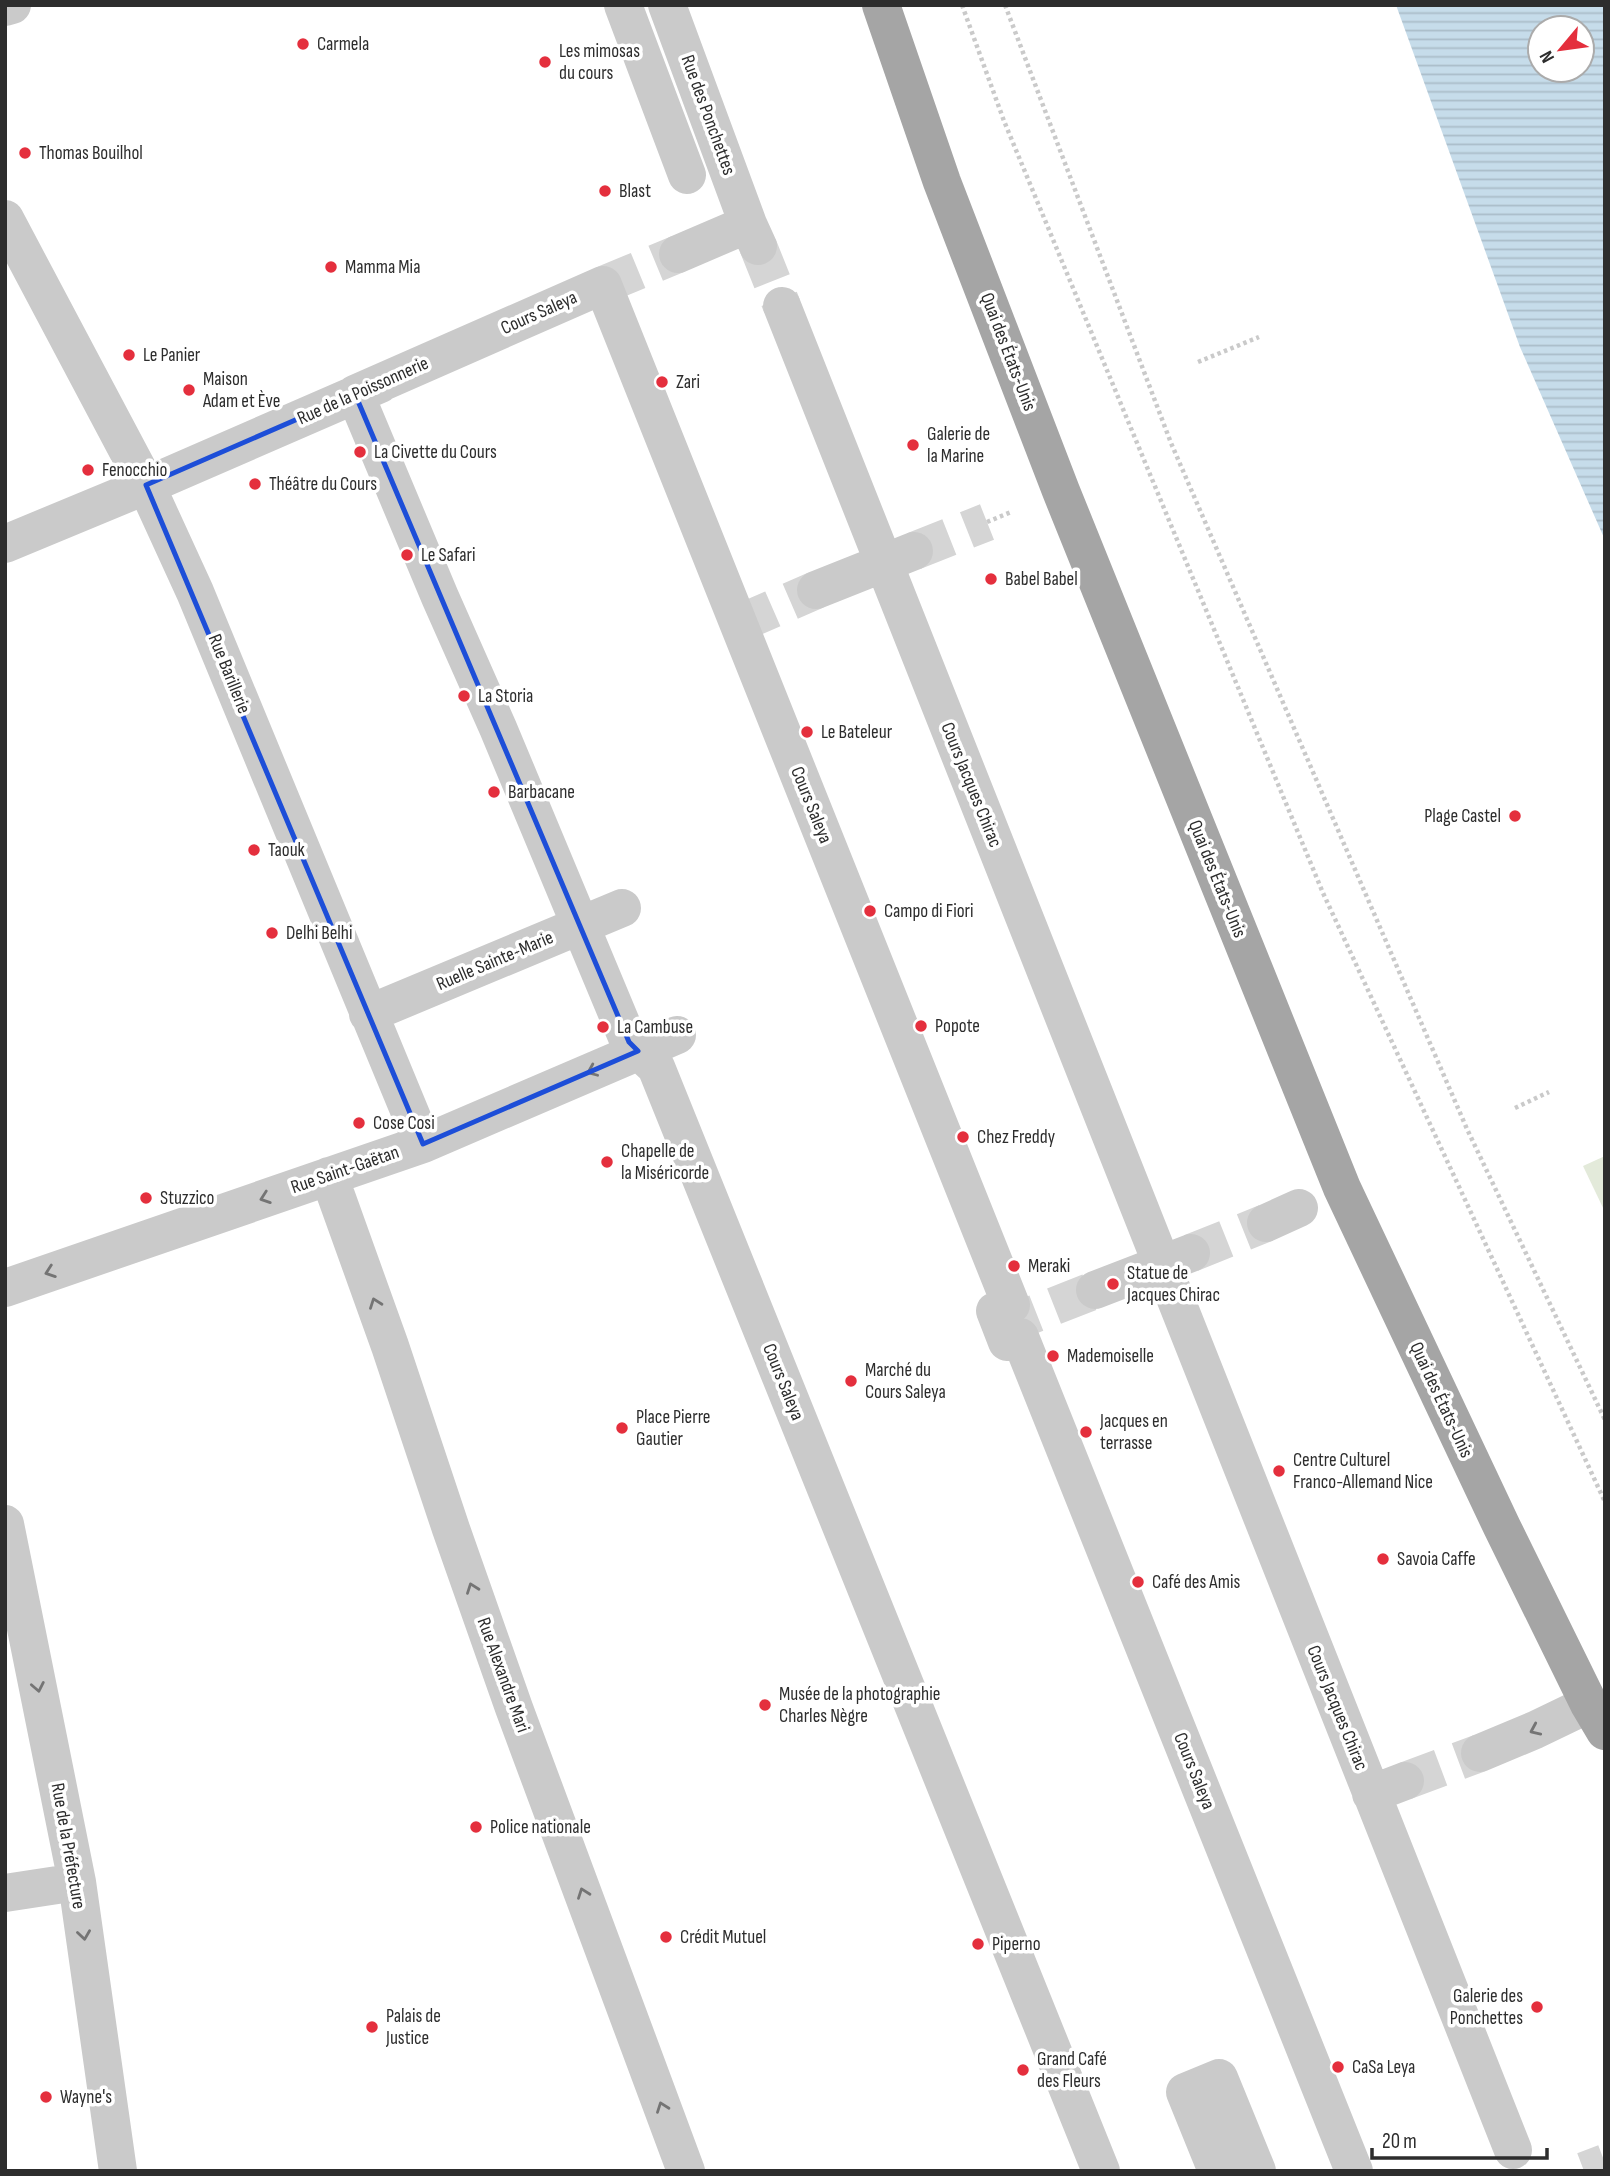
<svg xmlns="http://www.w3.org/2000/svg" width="1610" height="2176" font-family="'Sofia Sans Condensed',sans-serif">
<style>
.pitch{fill:#e3eada}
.water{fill:url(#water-rules);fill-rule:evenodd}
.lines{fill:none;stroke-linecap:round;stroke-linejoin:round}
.minor-tunnel{stroke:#d5d5d5;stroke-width:38;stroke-dasharray:38 19;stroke-linecap:butt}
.path{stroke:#cacaca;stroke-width:4.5;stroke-dasharray:3.5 3.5;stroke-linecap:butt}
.minor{stroke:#cacaca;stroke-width:38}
.major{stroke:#a5a5a5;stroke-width:38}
.oneway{stroke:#747474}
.marked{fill:none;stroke:#1d4ed8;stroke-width:5;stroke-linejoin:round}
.poi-dot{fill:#e42f3d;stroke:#fff;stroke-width:2.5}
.labels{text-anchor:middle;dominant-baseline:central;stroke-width:7;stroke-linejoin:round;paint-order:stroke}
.poi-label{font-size:19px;fill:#2d2d2d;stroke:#fff;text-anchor:start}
.street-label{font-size:19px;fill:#2d2d2d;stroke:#fff}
</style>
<defs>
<pattern id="water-rules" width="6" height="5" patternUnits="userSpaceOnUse" patternTransform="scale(1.75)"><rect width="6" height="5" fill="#c6dcea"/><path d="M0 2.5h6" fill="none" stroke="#aabdc9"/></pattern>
</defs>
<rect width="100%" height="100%" fill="#fff"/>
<path class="pitch" d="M1605,1156V1212L1583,1166Z"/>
<path class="water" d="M1396,5H1605V540L1520,347ZM1540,28H1582V70H1540Z"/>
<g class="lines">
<path class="minor-tunnel" d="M758,246L782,306
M603,285L678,254
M914,551L987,522
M738,624L816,590
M1191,1253L1266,1223
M1001,1327L1095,1290
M1405,1781L1480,1753
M1584,2171L1605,2163"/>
<path class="path" d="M962,5L1004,121L1323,893L1605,1502
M1005,5L1171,443L1467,1129L1605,1420
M1198,362L1259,337
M987,522L1011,512
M1515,1108L1549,1092"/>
<path class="minor" d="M623,5L687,175
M667,5L748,224L758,246
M5,7L12,5
M5,219L146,485L195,592L423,1144
M678,254L748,224
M782,306L1513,2150
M5,544L164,478L380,384
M816,590L914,551
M368,1014L622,908
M329,1176L390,1346L451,1529L514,1708L686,2171
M1266,1223L1299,1208
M5,1288L423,1144L677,1035
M1095,1290L1191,1253
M5,1524L77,1882L118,2171
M1480,1753L1535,1730L1589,1704
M1371,1794L1405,1781
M5,1893L77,1882
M1101,2171L656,1067L629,1042L498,728L440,597L355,394L603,285L1011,1305L995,1311L1007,1342L1020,1337L1354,2171
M1217,2171L1185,2092L1219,2078L1257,2171"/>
<path class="major" d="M881,5L942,182L1061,491L1342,1188L1502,1527L1589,1704L1605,1731"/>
</g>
<defs><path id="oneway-chevron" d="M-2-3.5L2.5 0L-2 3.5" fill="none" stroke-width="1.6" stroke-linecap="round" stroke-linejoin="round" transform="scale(1.75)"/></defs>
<g class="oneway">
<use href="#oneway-chevron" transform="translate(592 1071) rotate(157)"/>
<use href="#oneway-chevron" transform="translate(265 1198) rotate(161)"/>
<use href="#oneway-chevron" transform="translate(50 1272) rotate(161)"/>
<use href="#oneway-chevron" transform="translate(375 1303) rotate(-110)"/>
<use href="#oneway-chevron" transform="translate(472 1588) rotate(-110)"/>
<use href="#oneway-chevron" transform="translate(38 1687) rotate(79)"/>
<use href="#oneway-chevron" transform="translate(1535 1730) rotate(156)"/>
<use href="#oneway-chevron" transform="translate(583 1893) rotate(-110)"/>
<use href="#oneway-chevron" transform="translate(84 1935) rotate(82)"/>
<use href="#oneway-chevron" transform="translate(662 2107) rotate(-110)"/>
</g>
<path class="marked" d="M355,394L629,1042L638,1051L423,1144L146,485Z"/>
<g class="poi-dot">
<circle cx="303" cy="44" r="7"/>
<circle cx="545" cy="62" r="7"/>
<circle cx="25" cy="153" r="7"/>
<circle cx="605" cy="191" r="7"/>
<circle cx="331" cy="267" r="7"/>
<circle cx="129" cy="355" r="7"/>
<circle cx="662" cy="382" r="7"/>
<circle cx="189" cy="390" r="7"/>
<circle cx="913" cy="445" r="7"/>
<circle cx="360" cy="452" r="7"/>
<circle cx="88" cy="470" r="7"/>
<circle cx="255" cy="484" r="7"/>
<circle cx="407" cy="555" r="7"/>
<circle cx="991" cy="579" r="7"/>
<circle cx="464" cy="696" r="7"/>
<circle cx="807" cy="732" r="7"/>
<circle cx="494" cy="792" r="7"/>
<circle cx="1515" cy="816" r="7"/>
<circle cx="254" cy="850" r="7"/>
<circle cx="870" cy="911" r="7"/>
<circle cx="272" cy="933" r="7"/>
<circle cx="921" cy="1026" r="7"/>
<circle cx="603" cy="1027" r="7"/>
<circle cx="359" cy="1123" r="7"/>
<circle cx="963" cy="1137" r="7"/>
<circle cx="607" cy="1162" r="7"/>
<circle cx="146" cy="1198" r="7"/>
<circle cx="1014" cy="1266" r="7"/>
<circle cx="1113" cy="1284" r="7"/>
<circle cx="1053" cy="1356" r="7"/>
<circle cx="851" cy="1381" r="7"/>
<circle cx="622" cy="1428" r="7"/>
<circle cx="1086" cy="1432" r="7"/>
<circle cx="1279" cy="1471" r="7"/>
<circle cx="1383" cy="1559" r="7"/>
<circle cx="1138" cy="1582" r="7"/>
<circle cx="765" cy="1705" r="7"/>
<circle cx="476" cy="1827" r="7"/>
<circle cx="666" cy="1937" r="7"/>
<circle cx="978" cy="1944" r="7"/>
<circle cx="1537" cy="2007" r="7"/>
<circle cx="372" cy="2027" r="7"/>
<circle cx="1338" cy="2067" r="7"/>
<circle cx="1023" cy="2070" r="7"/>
<circle cx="46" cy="2097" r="7"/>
</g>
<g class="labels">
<g class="poi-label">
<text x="317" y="44">Carmela</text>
<text x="559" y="51">Les mimosas<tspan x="559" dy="22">du cours</tspan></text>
<text x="39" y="153">Thomas Bouilhol</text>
<text x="619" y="191">Blast</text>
<text x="345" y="267">Mamma Mia</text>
<text x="143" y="355">Le Panier</text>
<text x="203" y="379">Maison<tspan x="203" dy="22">Adam et Ève</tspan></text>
<text x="676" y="382">Zari</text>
<text x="927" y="434">Galerie de<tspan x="927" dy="22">la Marine</tspan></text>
<text x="374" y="452">La Civette du Cours</text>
<text x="102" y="470">Fenocchio</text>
<text x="269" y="484">Théâtre du Cours</text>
<text x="421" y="555">Le Safari</text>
<text x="1005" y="579">Babel Babel</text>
<text x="478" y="696">La Storia</text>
<text x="821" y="732">Le Bateleur</text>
<text x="508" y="792">Barbacane</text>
<text x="1501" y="816" text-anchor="end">Plage Castel</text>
<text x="268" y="850">Taouk</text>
<text x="884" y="911">Campo di Fiori</text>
<text x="286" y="933">Delhi Belhi</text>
<text x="935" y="1026">Popote</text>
<text x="617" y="1027">La Cambuse</text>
<text x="373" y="1123">Cose Cosi</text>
<text x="977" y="1137">Chez Freddy</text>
<text x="621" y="1151">Chapelle de<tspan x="621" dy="22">la Miséricorde</tspan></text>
<text x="160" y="1198">Stuzzico</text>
<text x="1028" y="1266">Meraki</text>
<text x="1127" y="1273">Statue de<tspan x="1127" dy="22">Jacques Chirac</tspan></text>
<text x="1067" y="1356">Mademoiselle</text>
<text x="865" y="1370">Marché du<tspan x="865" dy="22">Cours Saleya</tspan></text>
<text x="636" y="1417">Place Pierre<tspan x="636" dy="22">Gautier</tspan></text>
<text x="1100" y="1421">Jacques en<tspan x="1100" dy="22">terrasse</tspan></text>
<text x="1293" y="1460">Centre Culturel<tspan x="1293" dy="22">Franco-Allemand Nice</tspan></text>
<text x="1397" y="1559">Savoia Caffe</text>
<text x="1152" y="1582">Café des Amis</text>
<text x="779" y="1694">Musée de la photographie<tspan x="779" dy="22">Charles Nègre</tspan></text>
<text x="490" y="1827">Police nationale</text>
<text x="680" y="1937">Crédit Mutuel</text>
<text x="992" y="1944">Piperno</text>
<text x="1523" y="1996" text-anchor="end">Galerie des<tspan x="1523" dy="22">Ponchettes</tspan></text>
<text x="386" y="2016">Palais de<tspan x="386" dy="22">Justice</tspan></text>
<text x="1037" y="2059">Grand Café<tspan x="1037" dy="22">des Fleurs</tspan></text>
<text x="1352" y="2067">CaSa Leya</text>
<text x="60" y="2097">Wayne's</text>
</g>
<g class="street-label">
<text transform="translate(708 115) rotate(70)">Rue des Ponchettes</text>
<text transform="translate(539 313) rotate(-24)">Cours Saleya</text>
<text transform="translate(1008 352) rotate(69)">Quai des États-Unis</text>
<text transform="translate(363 391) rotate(-24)">Rue de la Poissonnerie</text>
<text transform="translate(229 674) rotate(68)">Rue Barillerie</text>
<text transform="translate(971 785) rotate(68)">Cours Jacques Chirac</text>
<text transform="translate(811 805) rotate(68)">Cours Saleya</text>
<text transform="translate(1217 879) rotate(68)">Quai des États-Unis</text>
<text transform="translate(495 961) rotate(-23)">Ruelle Sainte-Marie</text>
<text transform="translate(345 1170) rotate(-19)">Rue Saint-Gaëtan</text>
<text transform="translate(783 1382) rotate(68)">Cours Saleya</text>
<text transform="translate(1441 1400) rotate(65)">Quai des États-Unis</text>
<text transform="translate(503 1675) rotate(70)">Rue Alexandre Mari</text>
<text transform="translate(1337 1708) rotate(68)">Cours Jacques Chirac</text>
<text transform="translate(1194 1771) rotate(68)">Cours Saleya</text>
<text transform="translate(68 1846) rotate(80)">Rue de la Préfecture</text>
</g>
</g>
<rect width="1610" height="2176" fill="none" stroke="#2d2d2d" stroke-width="14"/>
<g transform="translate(1561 49) rotate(241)"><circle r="33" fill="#ffffff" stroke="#ababab" stroke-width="2"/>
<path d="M0-5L12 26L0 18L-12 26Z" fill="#e42f3d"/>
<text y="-10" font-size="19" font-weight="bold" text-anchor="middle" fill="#2d2d2d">N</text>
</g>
<path d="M1372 2148v10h175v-10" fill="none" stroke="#2d2d2d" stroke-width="3.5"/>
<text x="1382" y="2148" font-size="21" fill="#2d2d2d" stroke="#ffffff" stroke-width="5" paint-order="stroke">20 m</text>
</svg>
